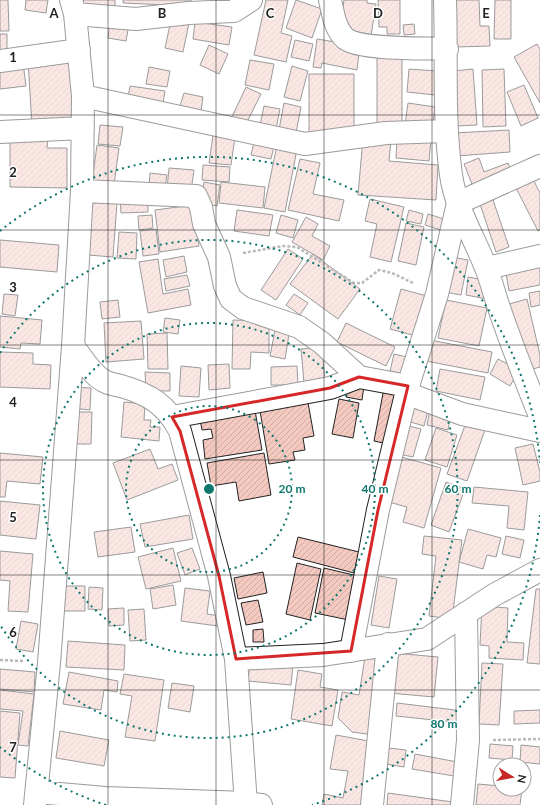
<svg xmlns="http://www.w3.org/2000/svg" width="540" height="805" font-family="Lato,sans-serif">
<style>
.building{fill:url(#building-hatch);stroke:#222}
.lines{fill:none;stroke-linecap:round;stroke-linejoin:round}
.minor-casing{stroke:#222;stroke-width:24}
.path{stroke:#646464;stroke-width:2.5;stroke-dasharray:3 2;stroke-linecap:butt}
.minor{stroke:#fff;stroke-width:22}
.marked{fill:none;stroke:#d62828;stroke-width:3;stroke-linejoin:round}
.grid{fill:none;stroke:#222;stroke-width:1;stroke-opacity:0.55}
.ring{fill:none;stroke:#0f766e;stroke-width:2;stroke-dasharray:2 4}
.grid-label{font-size:13px;text-anchor:middle;font-weight:bold;fill:#222;stroke:#fff;stroke-width:3;stroke-linejoin:round;paint-order:stroke}
.centre{fill:#0f766e;stroke:#fff;stroke-width:2}
.ring-label{font-size:12px;text-anchor:middle;font-weight:bold;fill:#0f766e;stroke:#fff;stroke-width:3;stroke-linejoin:round;paint-order:stroke}
</style>
<defs>
<pattern id="building-hatch" width="6" height="6" patternUnits="userSpaceOnUse"><rect width="6" height="6" fill="#f3c9c0"/><path d="M-1 1l2-2M0 6l6-6M5 7l2-2" fill="none" stroke="#d0aca5"/></pattern>
</defs>
<rect width="100%" height="100%" fill="#fff"/>
<path class="building" d="M0,0H8L9,31H0Z
M26,0H48L46,13L25,10Z
M83,0H115V6L83,5Z
M123,0H191V6L123,3Z
M266,0H288L281,33L292,36L286,62L254,55Z
M296,0L322,9L312,38L286,28Z
M344,0H367V3L376,4L370,42L339,37Z
M378,0H400V34H387V27H379Z
M455,0H479L480,26H489L490,46L456,47Z
M495,0H511V39H494Z
M171,20L189,23L183,52L165,48Z
M110,21L129,24L126,41L108,38Z
M195,22L232,27L229,45L193,39Z
M414,24L415,34L404,35L403,25Z
M0,34H7V56L0,57Z
M317,39L360,46L357,70L322,63L321,68L313,67Z
M295,40L313,44L309,61L291,57Z
M537,44L540,49V103L514,57Z
M209,45L228,54L219,74L200,65Z
M402,49V124H377V50Z
M70,57L74,125L32,127L28,60Z
M250,60L274,64L269,90L245,85Z
M23,63L26,86L0,89V66Z
M292,66L308,71L300,101L284,97Z
M149,67L170,71L167,87L146,84Z
M409,69L437,71L435,95L407,92Z
M473,69L477,125L457,126L453,71Z
M504,69L506,126L483,127L482,70Z
M309,74H354V138L309,139Z
M524,85L538,118L521,126L507,92Z
M130,86L165,91L162,109L127,103Z
M246,87L261,94L244,128L230,121Z
M184,93L203,97L201,111L180,106Z
M284,103L301,107L295,138L278,135Z
M408,103L435,107L432,129L405,125Z
M264,106L280,109L275,134L259,130Z
M100,125L123,127L120,146L98,144Z
M509,130L510,152L456,156L454,133Z
M213,135L235,137L231,165L209,163Z
M10,136L48,137L47,148H67V188L10,187Z
M397,137L431,139L429,161L396,158Z
M363,138L391,140L389,161L438,165L436,200L358,195Z
M254,142L274,146L271,159L251,155Z
M97,145L119,148L114,185L92,182Z
M277,145L297,149L285,212L264,208Z
M479,158L484,172L508,163L512,173L474,189L464,164Z
M300,159L320,163L313,194L344,200L339,221L288,210Z
M203,165L230,167L229,182L202,180Z
M169,168L194,170L191,191L167,189Z
M150,173L167,175L165,187L149,186Z
M532,177L540,193V230L538,231L515,186Z
M204,182L220,185L217,206L201,203Z
M221,182L265,187L263,208L219,203Z
M148,195V212L121,213L120,196Z
M492,197L509,247L496,252L479,201Z
M370,199L404,207L391,262L370,257L377,224L365,221Z
M92,201L117,203L113,257L88,255Z
M193,205L199,246L160,252L155,210Z
M237,210L273,215L269,236L234,231Z
M409,210L423,214L421,224L406,221Z
M428,214L444,219L441,230L425,225Z
M152,215L153,228L139,230L138,216Z
M281,215L298,220L293,238L276,233Z
M306,217L318,224L312,236L330,246L323,260L292,242Z
M406,223L424,227L416,265L398,261Z
M156,229L159,254L143,256L140,231Z
M119,232L137,233L136,259L117,258Z
M0,240L59,245L57,272L0,267Z
M288,249L303,259L276,300L261,290Z
M313,254L360,289L338,319L290,284Z
M184,256L187,272L166,277L163,260Z
M452,257L468,260L461,295L445,292Z
M158,259L163,294L188,289L191,305L148,313L139,262Z
M540,266V285L509,291L506,273Z
M187,275L190,286L166,291L164,279Z
M468,277L485,280L492,300L466,295Z
M401,289L427,296L416,336L390,329Z
M540,291V305L531,307L529,293Z
M4,294L18,295L15,316L2,314Z
M294,294L308,303L300,315L286,305Z
M527,299L540,355V367L525,371L509,304Z
M118,300L120,317L102,319L100,302Z
M446,300L487,308L479,346L438,338Z
M0,316L42,320L40,344L21,343L20,349L0,347Z
M165,318L180,320L178,334L163,332Z
M233,320L269,321V353L251,352L250,369H232Z
M141,321L144,359L106,362L104,323Z
M346,323L395,347L386,366L337,342Z
M276,325L290,328L285,359L270,356Z
M167,333L168,369H148L147,334Z
M430,340L492,352L488,373L426,361Z
M322,347L325,381L304,383L301,349Z
M0,352L33,353V364L51,365L50,389L0,387Z
M394,354L407,357L403,374L390,371Z
M498,359L519,370L510,386L490,374Z
M229,364L230,388L209,390L208,365Z
M181,366L201,368L199,397L179,396Z
M297,366L298,385H271V367Z
M440,369L485,377L480,400L436,391Z
M145,372L170,373V391H146Z
M348,383L364,386L362,400L346,397Z
M73,387L91,388L90,410L71,408Z
M384,388L399,391L388,444L374,441Z
M307,397L314,436L303,438L305,450L293,452L295,460L269,464L259,405Z
M339,399L359,403L353,438L332,434Z
M410,401L429,407L424,426L404,420Z
M124,402L145,404L144,420H151L150,427H160L159,441L121,437Z
M254,405L262,450L205,459L203,440L213,438L211,429L202,430L199,414Z
M430,409L451,414L448,430L427,425Z
M72,412H92L91,444H70Z
M467,420L486,427L467,481L447,474Z
M401,424L421,429L413,457L394,453Z
M436,428L457,435L447,467L425,460Z
M533,444L540,472V481L523,485L515,448Z
M150,449L158,469L172,464L178,480L127,500L113,463Z
M0,453L43,457L40,484L7,481L5,497H0Z
M264,453L271,495L239,501L236,482L211,486L207,463Z
M398,456L441,468L424,528L403,522L407,507L385,501Z
M446,482L465,489L449,532L431,525Z
M474,487L528,492L524,530L507,528L509,506L472,503Z
M0,501L40,505L36,539L0,535Z
M189,515L193,539L145,547L140,524Z
M131,527L135,552L98,557L94,532Z
M468,529L501,538L496,557L487,555L483,569L459,562Z
M424,536L462,540L452,619L429,616L436,556L422,554Z
M506,536L524,540L520,558L502,554Z
M298,537L359,552L354,573L293,557Z
M173,548L181,581L146,589L138,557Z
M192,548L200,569L185,575L177,553Z
M0,551L33,554L28,612L8,611L10,581L0,580Z
M297,563L321,569L310,620L286,614Z
M324,568L358,576L349,620L315,613Z
M263,572L267,593L238,599L234,578Z
M379,576L397,579L389,628L371,625Z
M173,585L176,605L153,609L150,589Z
M64,586H85V611H64Z
M89,587L103,588L102,610L88,609Z
M185,588L210,591L207,614L227,617L225,627L181,621Z
M536,589H540V664L527,663Z
M258,600L263,622L246,625L241,603Z
M482,606L508,608L507,642L524,643L523,660L489,658V646L480,645Z
M124,608V625L109,626L108,609Z
M144,609L146,640L130,641L128,610Z
M21,621L38,624L33,652L16,649Z
M263,629L264,642H253V630Z
M68,641L125,645L124,670L66,667Z
M394,653L438,657L434,697L389,693Z
M365,657L386,660L374,735L352,732L338,718L342,692L359,695Z
M250,661L293,665L291,685L248,681Z
M482,663L503,664L499,725L479,724Z
M0,669L35,672L34,692L0,689Z
M298,670L322,674L320,687L338,690L332,726L291,719Z
M69,672L118,681L117,692L104,690L101,710L63,704Z
M124,674L164,680L155,741L125,737L132,696L120,694Z
M172,683L194,686L190,712L168,708Z
M0,690L34,694L28,746L18,745L23,711L0,709Z
M397,703L463,711L462,723L396,716Z
M540,710V723L514,724V711Z
M0,711L20,713L15,778L0,777Z
M60,731L109,740L104,766L56,758Z
M336,735L374,742L363,805H322L324,794L343,798L348,771L330,769Z
M490,744L513,746L512,760L489,758Z
M521,745L540,747V764L520,762Z
M388,748L406,750L404,767L386,764Z
M415,754L463,763L460,777L412,769Z
M478,784L500,786V789H522L520,805H476Z
M388,793L460,803V805H387Z"/>
<g class="lines">
<g class="minor-casing">
<path id="minor" d="M330,0C333,13 335,30 346,39C361,50 427,48 447,49
M445,0C447,58 443,117 451,175C456,209 474,237 486,268C491,280 494,293 498,305C511,343 525,379 540,416
M75,14L136,19L189,13L234,11L251,0
M0,61L79,50
M83,96L305,144L386,133L446,131
M0,132L83,128
M82,191L196,196L201,207L204,224L219,257L225,286L231,299L243,308L299,327L322,343L359,377
M487,268L540,256
M73,346C82,357 92,376 106,382C111,384 116,385 121,386C149,394 167,405 180,431L219,576L236,659L246,805
M406,393L462,414L540,431
M172,417L330,388L359,377L408,386
M351,651L378,510L408,386L437,294L458,203L540,166
M236,659L323,655L427,639L494,595L540,570
M37,792L105,798L246,803L261,805
M35,805L49,663L73,346L82,191L83,96L75,14L71,0
M372,805L388,644
M462,805L468,740L466,613"/>
</g>
<path class="path" d="M243,253L283,246L297,247L354,283H362L379,270L392,273L413,283
M0,660L23,661
M493,740L540,739"/>
<use href="#minor" class="minor"/>
</g>
<path d="M0 0H540V805H0ZM359,377L408,386L378,510L351,651L236,659L219,576L180,431L172,417L330,388Z" fill="#fff" fill-opacity=".55" fill-rule="evenodd"/>
<path class="marked" d="M359,377L408,386L378,510L351,651L236,659L219,576L180,431L172,417L330,388Z"/>
<path class="grid" d="M108,0V805M216,0V805M324,0V805M432,0V805M0,115H540M0,230H540M0,345H540M0,460H540M0,575H540M0,690H540"/>
<g class="ring">
<circle cx="209" cy="489" r="83"/>
<circle cx="209" cy="489" r="166"/>
<path d="M0 353A249 249 0 1 1 0 625"/>
<path d="M540 515A332 332 0 0 1 312 805M106 805A332 332 0 0 1 0 747M0 231A332 332 0 0 1 540 463"/>
</g>
<g class="grid-label">
<text x="54" y="18">A</text>
<text x="162" y="18">B</text>
<text x="270" y="18">C</text>
<text x="378" y="18">D</text>
<text x="486" y="18">E</text>
<text x="13" y="62">1</text>
<text x="13" y="177">2</text>
<text x="13" y="292">3</text>
<text x="13" y="407">4</text>
<text x="13" y="522">5</text>
<text x="13" y="637">6</text>
<text x="13" y="752">7</text>
</g>
<circle cx="209" cy="489" r="6" class="centre"/>
<g class="ring-label">
<text x="292" y="493">20 m</text>
<text x="375" y="493">40 m</text>
<text x="458" y="493">60 m</text>
<text x="444" y="728">80 m</text>
</g>
<g transform="translate(512 777) rotate(101)"><circle r="19" fill="#ffffff" stroke="#a7a7a7"/>
<path d="M0-3L7 15L0 10L-7 15Z" fill="#c62828"/>
<text y="-6" font-size="11" font-weight="bold" text-anchor="middle" fill="#222222">N</text>
</g>
</svg>
